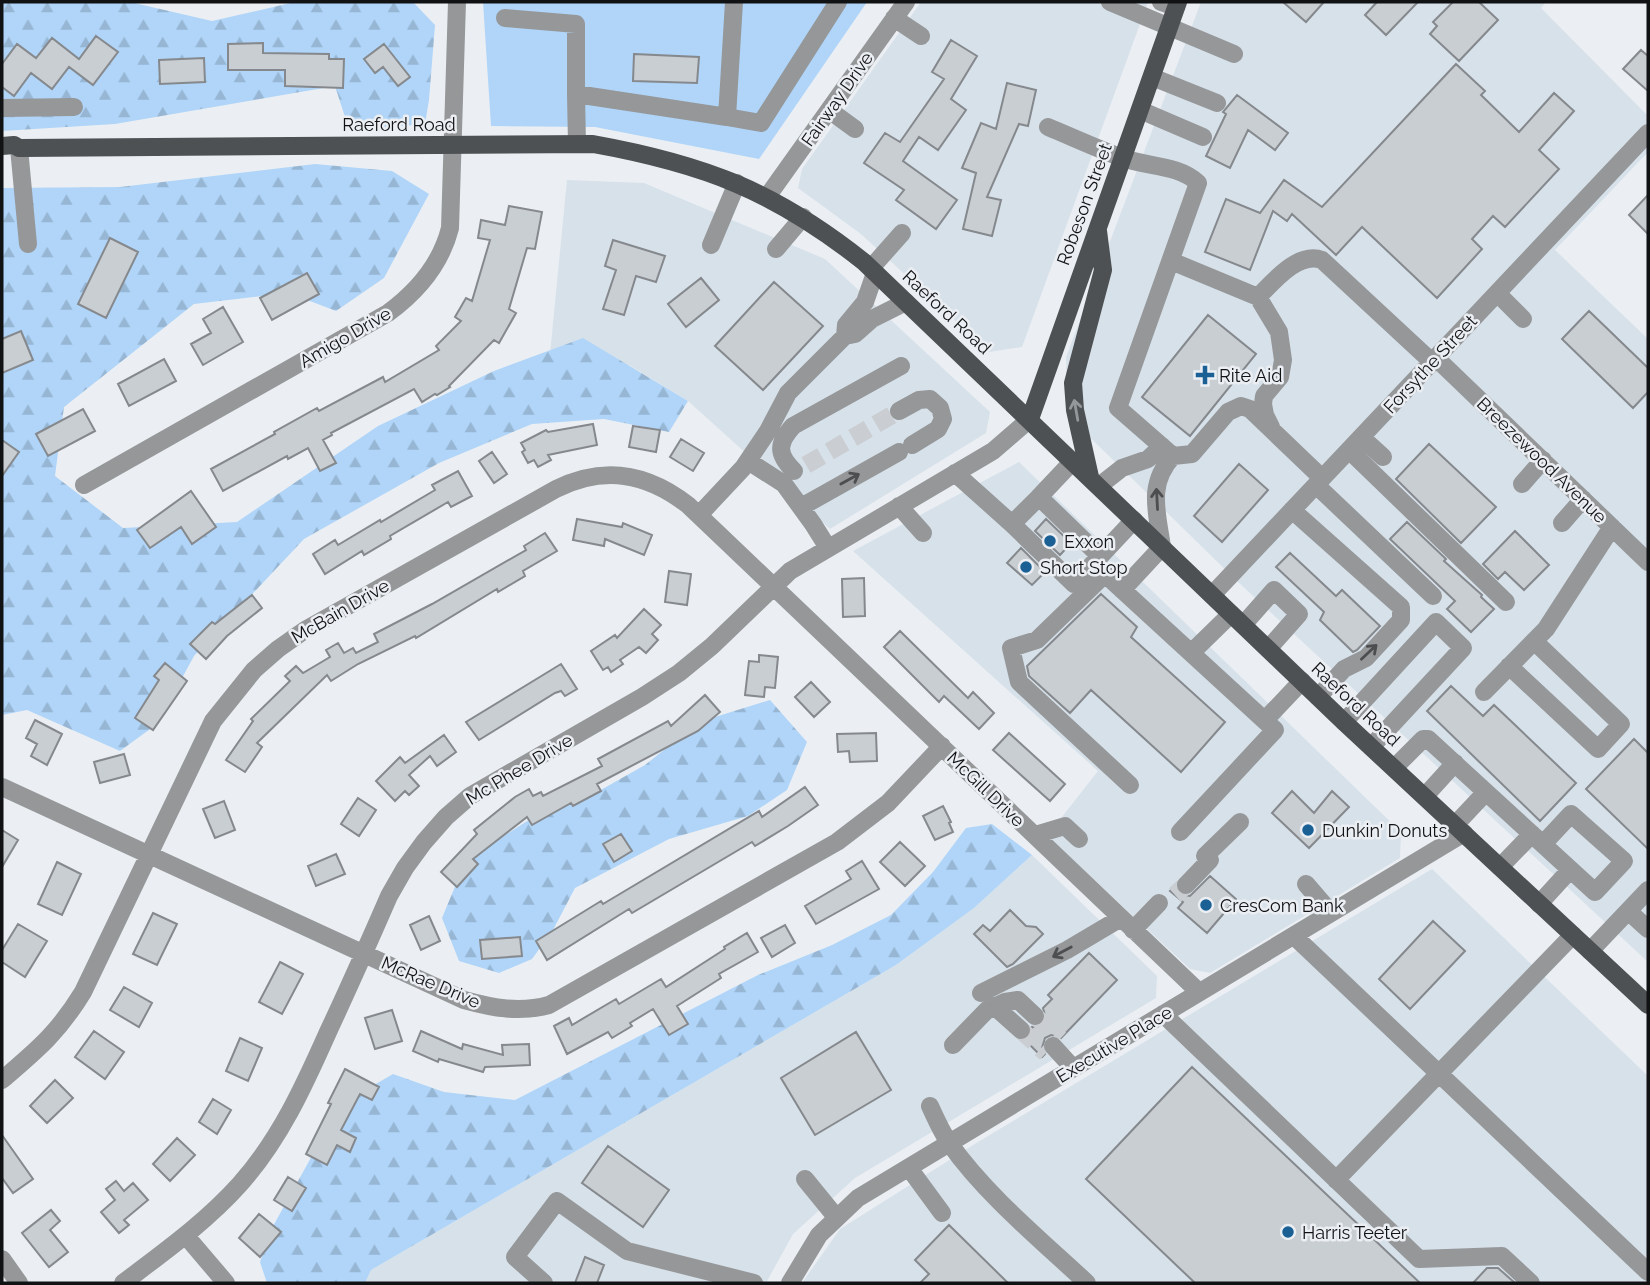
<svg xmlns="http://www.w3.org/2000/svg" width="1650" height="1285" font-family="Raleway,sans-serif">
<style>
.built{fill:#d7e1ea}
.grass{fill:#b0d5f8}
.forest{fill:url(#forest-firs)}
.building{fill:#c9ced2;stroke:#85898d;stroke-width:2}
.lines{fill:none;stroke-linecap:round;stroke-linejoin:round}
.minor-tunnel{stroke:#caced2;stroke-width:18;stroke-dasharray:18 9;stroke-linecap:butt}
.minor{stroke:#959799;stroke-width:18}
.major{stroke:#4e5153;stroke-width:18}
.oneway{stroke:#95989b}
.oneway2{stroke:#4c4e50}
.poi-dot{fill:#1b6095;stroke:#ebeff3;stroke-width:2.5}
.labels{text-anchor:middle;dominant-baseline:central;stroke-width:5;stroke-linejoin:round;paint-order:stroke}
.street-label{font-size:18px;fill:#111214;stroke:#ebeff3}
.poi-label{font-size:18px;fill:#111214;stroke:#ebeff3;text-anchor:start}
</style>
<defs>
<pattern id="forest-firs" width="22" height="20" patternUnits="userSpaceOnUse" patternTransform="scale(1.75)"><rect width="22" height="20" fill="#b0d5f8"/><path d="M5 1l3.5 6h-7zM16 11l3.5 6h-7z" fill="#96b6d4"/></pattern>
</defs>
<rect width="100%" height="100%" fill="#ebeff3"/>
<path class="built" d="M921,2H1148L1022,347L989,352L861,234L798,188L802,169Z
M1201,2H1546L1541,8L1648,116V152L1555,250L1648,339V962L1238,582L1067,415L1066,357Z
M567,180L644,183L825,259L990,412L986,433L830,529L688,401L629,365L545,405Z
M1019,462L1401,832L1400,858L1210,973L1190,969L1047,836L1098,771L853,551Z
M1032,855L1157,976L1156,998L855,1178L793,1234L766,1283H365L371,1270L896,965L974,908Z
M1432,869L1648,1076V1283H802L840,1229L978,1142Z"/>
<path class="grass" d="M483,2H867L759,159L595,127L491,126Z"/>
<path class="forest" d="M2,2H130L212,21L295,2H413L435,25L429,100L425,124L370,129L345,117L335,86L115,124L2,131Z
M315,164L392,171L429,194L384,278L336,311L289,293L194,304L64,407L55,476L123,528L237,522L378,426L494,371L583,338L688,401L669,432L604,419L532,424L439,463L304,539L194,656L157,724L120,751L27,710L2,715V188L120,187Z
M770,700L807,742L787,790L748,816L669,839L575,888L553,930L532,959L499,973L459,961L442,918L466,860L535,816L590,796L645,765L699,722Z
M992,824L1032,855L974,908L896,965L371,1270L365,1283H267L260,1262L272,1228L313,1154L355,1096L393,1074L444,1092L515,1100L758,975L832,945L891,915L933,872L966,828Z"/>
<path class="building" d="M1283,2H1324L1306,22Z
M1377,2H1418L1386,35L1365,15Z
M1453,2H1479L1498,20L1459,61L1430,34L1437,26L1433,22Z
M96,36L118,52L93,85L69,67L52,89L31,73L14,96L2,87V64L17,44L36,58L52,38L79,59Z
M951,40L977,56L951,99L966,110L938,150L919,137L903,161L957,200L936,229L896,200L904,190L864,163L885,133L900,142L944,79L932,72Z
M263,43V53L329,54V59H344L343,88L285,86V70H228V44Z
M384,44L410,77L398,86L383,67L375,73L364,59Z
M1641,50L1648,56V91L1623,69Z
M634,54L699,57L697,83L633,81Z
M204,58L205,82L160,84L159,60Z
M1456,64L1485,91L1481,95L1519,132L1554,93L1574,111L1539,150L1559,169L1505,227L1493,216L1472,239L1482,249L1437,298L1362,227L1336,255L1292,214L1287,221L1273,211L1250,270L1205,252L1226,199L1260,213L1284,180L1322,207Z
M1007,83L1036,90L1028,126L1019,124L987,197L1001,200L992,236L963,229L976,173L962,168L981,123L996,129Z
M1237,95L1288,133L1275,150L1248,130L1230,168L1206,156L1226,114L1223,112Z
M1648,195V234L1629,215Z
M509,206L542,212L535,249L527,248L509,309L516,313L499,343L494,340L449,386L450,387L437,395L435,394L422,402L414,389L331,433L332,435L323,440L336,463L320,471L308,448L288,459L287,456L223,491L211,469L275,434L274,432L317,408L319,411L383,377L385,382L439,350L436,346L461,321L455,317L466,298L472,301L490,240L478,238L481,220L505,225Z
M110,238L138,252L106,318L78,304Z
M613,240L665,256L656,282L636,276L624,315L603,309L616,270L605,266Z
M307,273L319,294L272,320L260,298Z
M701,278L719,300L686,327L668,304Z
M774,282L823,326L763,390L715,346Z
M223,307L243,342L203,365L191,344L211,333L203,319Z
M1589,311L1648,368V392L1633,408L1562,339Z
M1208,315L1256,354L1190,436L1142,397Z
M21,331L33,360L2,373V339Z
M164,359L176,381L129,406L118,384Z
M83,409L95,431L48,456L36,434Z
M593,424L597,445L548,455L551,460L538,467L534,460L528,463L522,452L525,450L521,443L546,430L548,432Z
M633,426L660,430L656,452L629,447Z
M681,439L704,453L693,471L670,457Z
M2,440L19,452L2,476Z
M1429,444L1496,507L1461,543L1396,479Z
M492,452L507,474L494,483L479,461Z
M1239,464L1268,490L1222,542L1194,516Z
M458,471L472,496L451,507L448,502L390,536L391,539L364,555L362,551L325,574L313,554L335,540L338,545L380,520L381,522L435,490L432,485Z
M191,491L216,527L192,544L181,527L150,548L137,530Z
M577,519L622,527L623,523L652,535L644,555L605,539L604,546L573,540Z
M1046,519L1071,543L1060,555L1035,531Z
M1407,522L1446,559L1444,561L1482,595L1481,597L1494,609L1471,632L1447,609L1455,601L1390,539Z
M1515,531L1549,565L1524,590L1505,572L1498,579L1483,564Z
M545,533L557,551L523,571L525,576L498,592L497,589L416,638L415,636L358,664L331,681L327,675L257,743L262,747L245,772L226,760L253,721L251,719L290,681L285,676L296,666L303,673L330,657L326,650L338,643L344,653L353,648L356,653L378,642L374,634L432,604L526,550L524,546Z
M1021,548L1045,572L1032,585L1007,563Z
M1290,553L1336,596L1342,590L1380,626L1357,650L1353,652L1320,620L1324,612L1276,567Z
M669,571L691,574L687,605L665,602Z
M864,578L865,616L843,617L842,579Z
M1101,594L1137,627L1131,637L1225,722L1181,772L1091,690L1070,713L1029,676L1027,666Z
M252,595L262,608L227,636L206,659L190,644L212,622L215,624Z
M644,609L661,625L652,634L658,640L646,653L639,647L620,660L623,664L611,672L608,667L603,670L591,651L615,635L617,638Z
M900,631L968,698L973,692L994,713L979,729L944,696L939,702L884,647Z
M759,655L778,657L775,688L765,687L764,697L745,695L749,661L759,662Z
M165,663L187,681L153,730L135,718L159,680L154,676Z
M561,664L577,689L565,696L561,691L555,693L479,740L466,722Z
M811,682L830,702L814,717L795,697Z
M1451,686L1483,716L1494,705L1576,783L1540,821L1427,711Z
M705,695L720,712L698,731L597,784L601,791L573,806L571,803L532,825L527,817L473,859L478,864L457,887L441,872L477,834L474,830L515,797L529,789L533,796L541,792L543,796L602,766L598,759L668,721L671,726Z
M35,720L62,734L47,765L31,756L37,744L26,738Z
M876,733L877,761L850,762L849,751L838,752L837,734Z
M1009,733L1065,784L1050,801L993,750Z
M444,735L456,752L437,766L430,756L409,775L419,786L409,795L405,791L395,801L376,781L400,757L405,763Z
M1634,739L1648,753V849L1586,789Z
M124,754L130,775L100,783L94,762Z
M805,787L818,805L788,826L755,846L752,842L632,913L629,909L547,960L536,941L601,901L603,904L759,811L762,817Z
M1292,791L1314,813L1332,791L1349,807L1309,848L1272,813Z
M358,798L376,810L359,836L341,824Z
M224,801L235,830L215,838L203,809Z
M943,806L951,822L949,823L953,832L935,840L923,816Z
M2,830L18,840L2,867Z
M621,834L632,851L614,862L603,844Z
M900,842L925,866L905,886L880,862Z
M336,854L345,874L316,886L308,866Z
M862,861L879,889L816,924L805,906L851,879L846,871Z
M57,862L81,874L62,915L38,904Z
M1210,876L1236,899L1207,933L1178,908L1183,902L1170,891L1175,886L1179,894L1190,896Z
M1010,910L1026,926L1036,927L1043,934L1013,964L1007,967L974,934L983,925L990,931Z
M153,913L177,924L157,965L133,954Z
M429,916L440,941L421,950L410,925Z
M1433,921L1465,951L1410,1009L1379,979Z
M18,924L47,941L25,977L2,962V950Z
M785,925L795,943L772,957L761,938Z
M747,933L758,952L719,974L721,978L677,1006L688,1024L669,1035L653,1009L630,1023L632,1026L612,1038L608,1032L567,1054L554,1026L569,1018L572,1025L616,999L619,1004L661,979L666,987L725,949L724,947Z
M520,937L522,956L482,959L480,940Z
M1089,953L1117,980L1061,1038L1051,1035L1045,1038L1042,1048L1045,1054L1042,1057L1025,1040L1032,1033V1027H1039L1046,1019L1043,1008L1052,999L1048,995Z
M280,962L303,974L282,1014L259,1002Z
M124,987L152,1003L139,1027L110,1010Z
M392,1010L402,1041L375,1049L365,1018Z
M94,1031L124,1052L105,1079L75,1057Z
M421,1031L462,1049L463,1044L503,1055L502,1045L529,1044L530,1065L485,1067L483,1072L439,1059L438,1062L413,1051Z
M856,1032L891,1090L815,1135L781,1078Z
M240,1038L262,1048L248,1081L226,1071Z
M1192,1067L1420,1283H1195L1086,1179Z
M345,1069L379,1087L372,1100L360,1094L341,1130L356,1138L350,1152L337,1145L327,1165L306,1154L331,1104L328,1103Z
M55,1080L73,1098L47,1123L30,1106Z
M213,1099L231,1110L217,1134L199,1122Z
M2,1135L33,1179L13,1193L2,1178Z
M177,1138L195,1155L170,1181L153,1164Z
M608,1146L669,1190L643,1227L582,1183Z
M288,1177L306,1188L292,1211L274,1200Z
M116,1181L124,1191L133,1183L148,1200L124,1220L129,1225L119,1233L101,1212L115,1200L106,1189Z
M51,1210L60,1221L50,1230L68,1252L49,1267L22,1233Z
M259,1214L281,1232L260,1257L239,1238Z
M949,1225L1008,1283H920L929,1274L915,1260Z
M585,1257L604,1265L597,1283H575Z
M1487,1268H1498L1515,1283H1473Z"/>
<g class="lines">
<path class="minor-tunnel" d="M806,465L899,411
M1175,895L1186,885
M1035,1016L1060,1039
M1021,1030L1046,1053"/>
<path class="minor" d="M1110,2L1234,54
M1161,2L1176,7
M505,18L576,24V94
M894,18L921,36
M1152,77L1217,103
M2,108L74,107
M829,110L855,129
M1140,110L1203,137
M727,117L761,123L838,2
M1048,127C1072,137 1096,148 1120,157C1145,167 1178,164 1198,183L1118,408L1173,456L1192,454L1228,412L1241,406L1250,409L1322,478
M577,144L576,94L727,117L734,2
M19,148L28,244
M767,197L906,2
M711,245L737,183
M776,249L803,217
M1171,261L1258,297L1279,332L1283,360L1280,377L1264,396L1263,404L1265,415L1271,427
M871,268L902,233
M1497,293L1523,319
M1258,297C1273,282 1298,251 1322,260L1432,362
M845,336L846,325L865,302L875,273
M1436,358L1648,562
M899,411L919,400L930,399L940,408L943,419L938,429L912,445
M1361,437L1383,457
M1349,450L1506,602
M748,461L784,484L813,524L828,548
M794,471C777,454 777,444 793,426L901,366
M955,473L1012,524
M1522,484L1543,460
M84,485L388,313C418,291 441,264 450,228L457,2
M1316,485L1433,596
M1099,486L1122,468L1148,459L1162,446
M1039,497L1073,461
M899,506L923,533
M801,507L899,452
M1292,510L1401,607V620L1366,658L1344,669L1318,697
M699,515L743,468L768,431L788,393L845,336L855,334L872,319L906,302
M1562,523L1583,499
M1100,556L1039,497L1012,524L1074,584L1134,520
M1122,590L1162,547C1157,512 1147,484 1173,456
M1212,595L1648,133
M1243,625L1274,590L1299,614L1268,649
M1191,653L1231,614
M1509,666L1598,749L1621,724L1534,641
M1484,692L1546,629L1612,527
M1265,720L1302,681
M1344,722L1436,622L1463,648L1371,747
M1394,768L1423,739H1428L1595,892L1624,861L1571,814L1543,844
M1130,785L1019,682L1011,648L1037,640L1105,574L1275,730L1180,832
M2,787L464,1000C493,1008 520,1013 549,1005L837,842L888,803L942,746
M1425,796L1455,763
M1455,825L1486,792
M1035,835L1065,826L1079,839
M1205,856L1240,822
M1500,867L1532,834
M1306,884L1331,913
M1186,885L1210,860
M1539,904L1570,870
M1628,911L1648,929
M1133,930L1159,903
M1294,936L1648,1272
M1590,951L1648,890
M981,993L1067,950L1121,918
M994,1006L1021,1030
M1163,1014L1419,1259L1502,1256L1531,1283
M953,1045L987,1010L1005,1002L1018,1000L1035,1016
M1053,1046L1073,1068
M2,1080C37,1050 58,1033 83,992L213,721L254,670L278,649L305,630L556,489C604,465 647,473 688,505L1199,992
M930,1106C936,1119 942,1133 950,1144C986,1195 1042,1241 1087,1283
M909,1168L942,1213
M805,1179L836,1217
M1336,1180L1573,935
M186,1236L226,1283
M2,1259L19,1283
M123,1283C164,1252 206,1222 240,1184C280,1139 304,1086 328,1032C349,987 369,942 389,896L405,868L424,842L446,817L470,796L642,697L679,673L712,646L790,571L993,451L1030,419
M544,1283L515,1257L557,1201L627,1251L754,1283
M790,1283L819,1235L858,1198L1464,833"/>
<path class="major" d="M2,146L14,145L19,148L593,144C704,164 775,191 864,262L1344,722L1648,1005
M1030,419L1178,2
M1090,477L1075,410L1073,383L1103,270L1098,231"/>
</g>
<defs><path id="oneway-shaft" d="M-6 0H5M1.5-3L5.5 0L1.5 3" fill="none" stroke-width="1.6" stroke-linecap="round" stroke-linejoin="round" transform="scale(1.75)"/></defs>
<use class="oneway" href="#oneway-shaft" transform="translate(1076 410) rotate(-100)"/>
<g class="oneway2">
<use href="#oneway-shaft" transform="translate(850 479) rotate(-29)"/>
<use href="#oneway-shaft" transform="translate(1157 499) rotate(-93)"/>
<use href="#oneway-shaft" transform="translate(1369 652) rotate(-43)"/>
<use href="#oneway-shaft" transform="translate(1062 952) rotate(152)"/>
</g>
<g class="poi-dot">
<path d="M1201.5 364.5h7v7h7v7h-7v7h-7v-7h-7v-7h7z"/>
<circle cx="1050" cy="541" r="7"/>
<circle cx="1026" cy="567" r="7"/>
<circle cx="1308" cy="830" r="7"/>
<circle cx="1206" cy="905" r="7"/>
<circle cx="1288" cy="1232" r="7"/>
</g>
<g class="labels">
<g class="street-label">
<text transform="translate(837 99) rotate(-55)">Fairway Drive</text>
<text x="399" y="124">Raeford Road</text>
<text transform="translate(1084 204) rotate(-70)">Robeson Street</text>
<text transform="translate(947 312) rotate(43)">Raeford Road</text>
<text transform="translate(345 337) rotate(-30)">Amigo Drive</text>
<text transform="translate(1430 364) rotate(-47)">Forsythe Street</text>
<text transform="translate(1542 460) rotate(44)">Breezewood Avenue</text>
<text transform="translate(340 611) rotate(-30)">McBain Drive</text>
<text transform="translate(1356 704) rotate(43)">Raeford Road</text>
<text transform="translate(519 769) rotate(-31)">Mc Phee Drive</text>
<text transform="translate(986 789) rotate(44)">McGill Drive</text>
<text transform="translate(431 982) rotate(23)">McRae Drive</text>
<text transform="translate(1114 1044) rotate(-31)">Executive Place</text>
</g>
<g class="poi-label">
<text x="1219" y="375">Rite Aid</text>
<text x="1064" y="541">Exxon</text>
<text x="1040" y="567">Short Stop</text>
<text x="1322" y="830">Dunkin' Donuts</text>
<text x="1220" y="905">CresCom Bank</text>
<text x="1302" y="1232">Harris Teeter</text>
</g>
</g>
<rect width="1650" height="1285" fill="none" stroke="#111214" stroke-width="7"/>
</svg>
